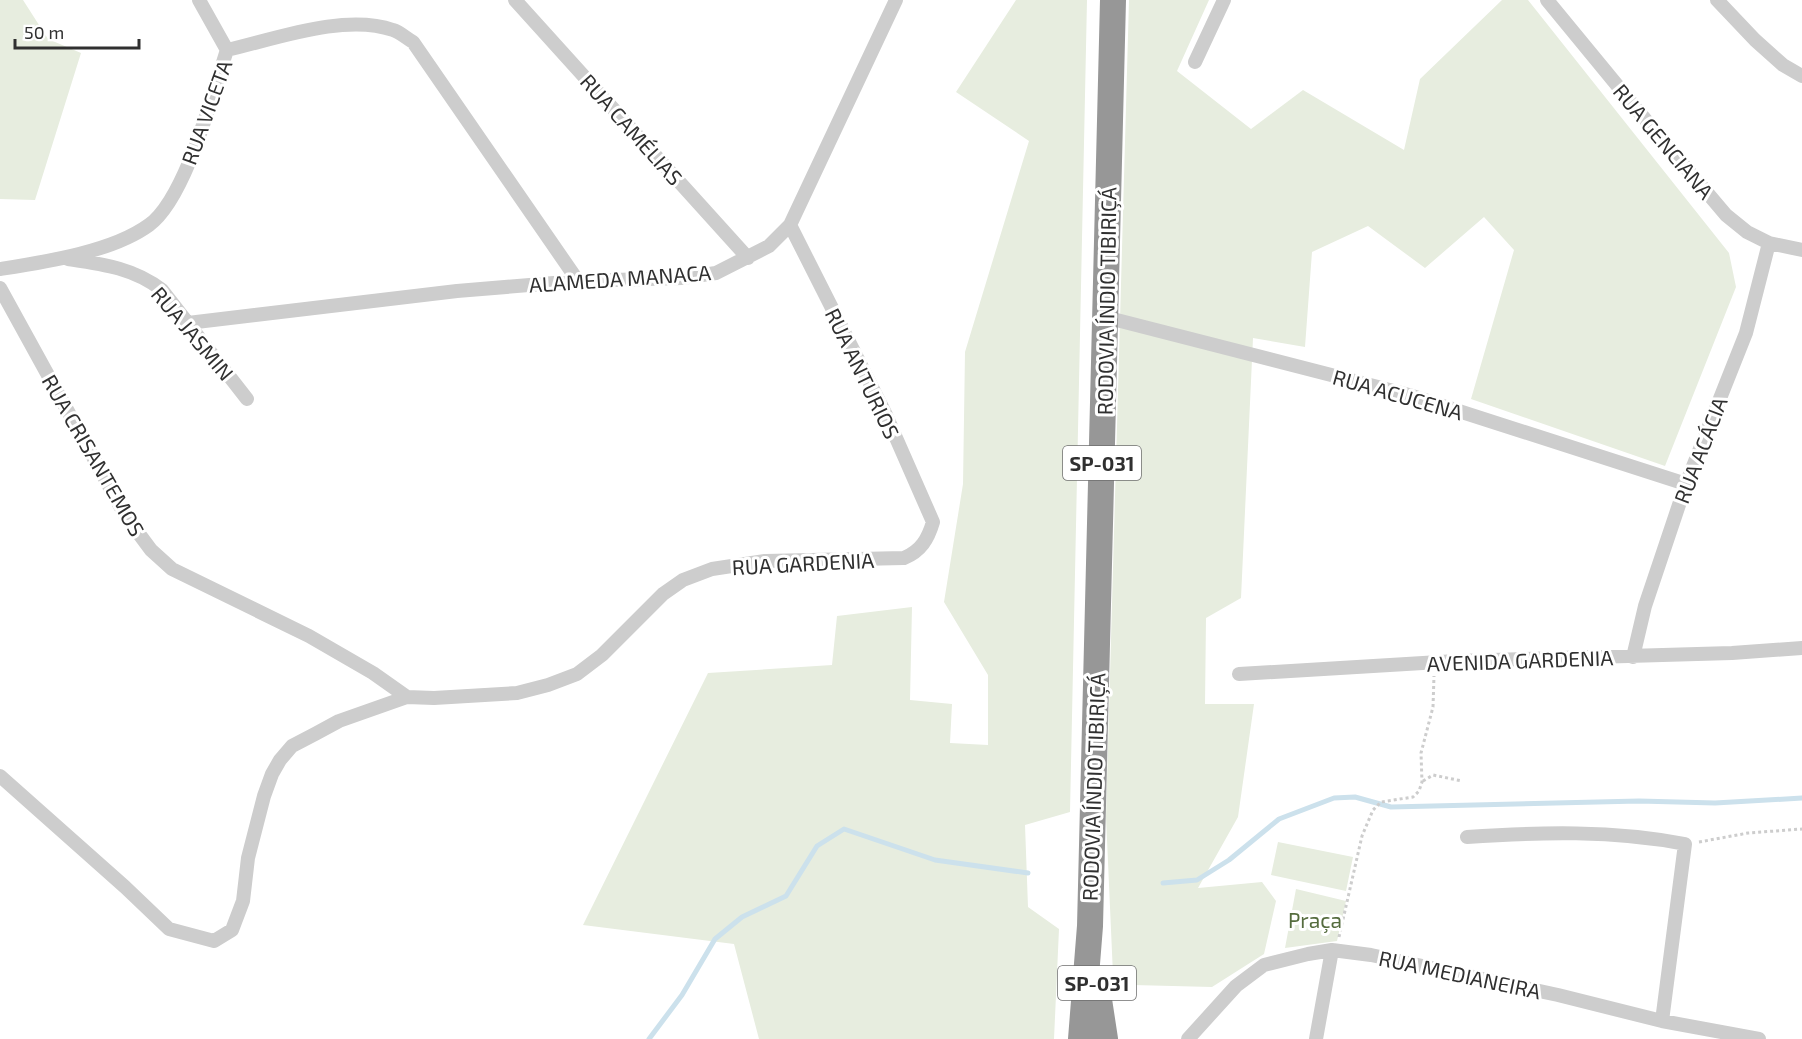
<svg xmlns="http://www.w3.org/2000/svg" width="1802" height="1039" font-family="'Exo 2',sans-serif">
<style>
.green{fill:#e7eddf}
.lines{fill:none;stroke-linecap:round;stroke-linejoin:round}
.stream{stroke:#cce1ec;stroke-width:5}
.path{stroke:#cdcdcd;stroke-width:3;stroke-dasharray:3 3;stroke-linecap:butt}
.street{stroke:#cdcdcd;stroke-width:14}
.highway{stroke:#979797;stroke-width:26}
.labels{text-anchor:middle;dominant-baseline:central;stroke-width:6;stroke-linejoin:round;paint-order:stroke}
.shield{fill:#fff;stroke:#6e6e6e;stroke-width:1.5}
.shield-label{font-size:20px;font-weight:bold;fill:#303030}
.street-label{font-size:21px;fill:#303030;stroke:#fff}
.park-label{font-size:21px;fill:#556c3e;stroke:#fff}
</style>
<rect width="100%" height="100%" fill="#fff"/>
<path class="green" d="M0,0H23L48,39L81,53L35,200L0,199Z
M1016,0H1087L1070,812L1025,825L1028,907L1059,929L1054,1039H759L734,944L583,925L708,673L832,665L837,616L912,607L910,700L952,704L950,743L988,745V675L944,602L963,484L965,352L1029,141L956,92Z
M1129,0H1209L1177,71L1251,129L1303,90L1404,150L1420,79L1502,0H1528L1729,253L1736,287L1665,466L1471,399L1514,250L1484,217L1425,268L1368,226L1312,252L1305,347L1253,338L1241,598L1206,618L1205,704H1254L1238,817L1198,888L1262,882L1276,901L1264,954L1212,987L1133,985L1113,975L1106,817Z
M1278,842L1353,857L1346,891L1271,875Z
M1296,889L1346,901L1337,941L1285,948Z"/>
<g class="lines">
<path class="stream" d="M1163,883L1197,880L1229,860L1279,819L1334,798L1355,797L1391,807L1639,801L1715,803L1802,798
M649,1039L682,995L715,939L742,917L786,896L817,846L844,829L935,860L1028,873"/>
<path class="path" d="M1423,781L1433,775L1462,781
M1699,842L1748,833L1802,829
M1339,937L1362,836L1373,810L1381,802L1413,797L1419,791L1422,782L1421,753L1433,707L1434,676"/>
<path class="street" d="M199,0L227,50
M515,0L748,258
M1547,0L1649,124L1726,215L1747,232L1769,243L1802,250
M1717,0L1755,40L1783,65L1802,76
M1195,62L1224,0
M68,259C102,264 134,268 162,290L247,399
M0,269C45,262 112,252 149,225C186,198 212,95 227,50C275,39 345,13 393,30C400,32 406,38 413,42L578,281
M0,288L125,515L151,550L172,569L309,636L373,673L407,697
M1105,317L1409,395L1686,484
M188,323L457,291L578,281L682,278L716,273L769,246L790,225L896,0
M1633,657L1645,606L1686,484L1746,333L1769,243
M1239,674L1456,661L1732,653L1802,648
M0,776L125,887L169,929L214,941L232,930L243,901L248,858L264,796L272,774L280,760L292,746L315,734L339,721L407,697L434,698L517,693L548,685L577,674L602,655L663,594L683,580L712,569L765,561L904,558C921,551 928,539 933,522L886,415L790,225
M1467,837C1540,832 1613,830 1685,844L1662,1021
M1188,1039L1236,986L1264,965L1308,954L1332,950L1371,955L1558,995L1662,1021L1759,1039
M1316,1039L1332,950"/>
<path class="highway" d="M1096,980L1105,1039
M1081,1039L1090,926L1113,0"/>
</g>
<g class="labels">
<g class="shield">
<rect x="1063" y="446" width="78" height="34" rx="4.5"/>
<rect x="1058" y="966" width="78" height="34" rx="4.5"/>
</g>
<g class="shield-label">
<text x="1102" y="463">SP-031</text>
<text x="1097" y="983">SP-031</text>
</g>
<g class="street-label">
<text transform="translate(206 112) rotate(-70)">RUA VICETA</text>
<text transform="translate(632 129) rotate(48)">RUA CAMÉLIAS</text>
<text transform="translate(1664 141) rotate(50)">RUA GENCIANA</text>
<text transform="translate(620 278) rotate(-4)">ALAMEDA MANACA</text>
<text transform="translate(1106 301) rotate(-89)">RODOVIA ÍNDIO TIBIRIÇÁ</text>
<text transform="translate(193 333) rotate(50)">RUA JASMIN</text>
<text transform="translate(863 373) rotate(64)">RUA ANTURIOS</text>
<text transform="translate(1398 394) rotate(16)">RUA ACUCENA</text>
<text transform="translate(1700 450) rotate(-69)">RUA ACÁCIA</text>
<text transform="translate(94 455) rotate(60)">RUA CRISANTEMOS</text>
<text transform="translate(803 563) rotate(-3)">RUA GARDENIA</text>
<text transform="translate(1520 660) rotate(-2)">AVENIDA GARDENIA</text>
<text transform="translate(1093 787) rotate(-88)">RODOVIA ÍNDIO TIBIRIÇÁ</text>
<text transform="translate(1460 974) rotate(12)">RUA MEDIANEIRA</text>
</g>
<g class="park-label">
<text x="1315" y="919">Praça</text>
</g>
</g>
<path d="M15 39v9h124v-9" fill="none" stroke="#303030" stroke-width="3"/>
<text x="24" y="39" font-size="18" fill="#303030" stroke="#ffffff" stroke-width="4.5" paint-order="stroke">50 m</text>
</svg>
